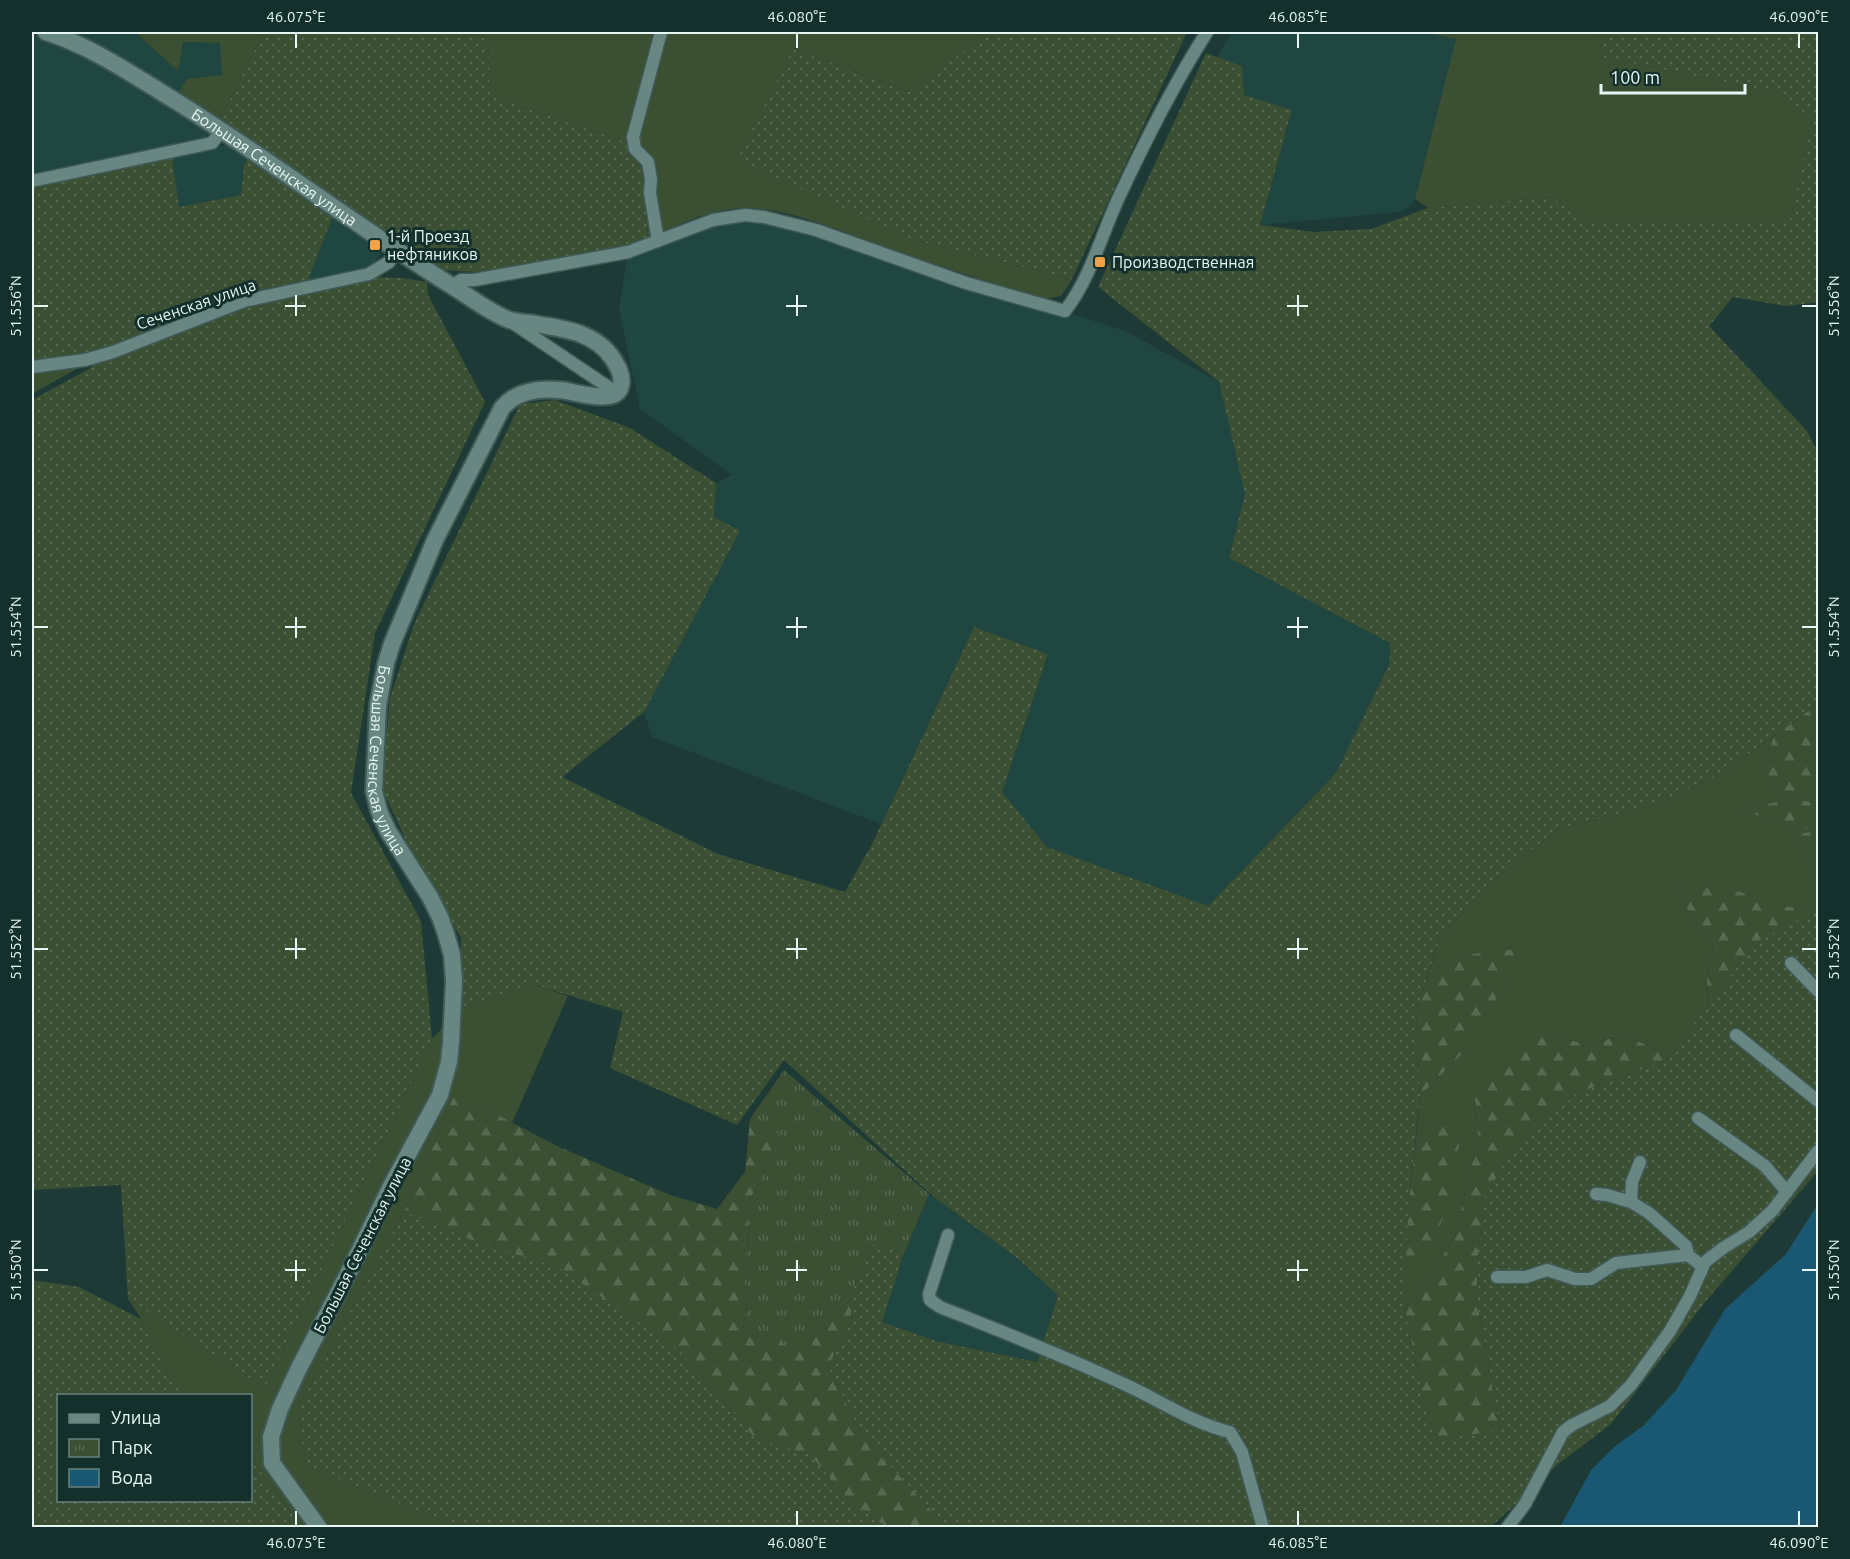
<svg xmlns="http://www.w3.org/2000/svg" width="1850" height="1559" font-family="Ubuntu,sans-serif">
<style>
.built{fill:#1f4641}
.grass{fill:#3b4f33}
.forest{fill:url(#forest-firs)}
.park{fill:url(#park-tufts)}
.garden{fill:url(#garden-dots)}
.water{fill:#195772}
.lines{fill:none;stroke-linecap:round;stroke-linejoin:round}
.street-casing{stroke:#3f5956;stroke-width:15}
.secondary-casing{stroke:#3f5956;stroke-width:20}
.street{stroke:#688782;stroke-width:12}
.secondary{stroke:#688782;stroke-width:16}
.ticks{fill:none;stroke:#e7f7f4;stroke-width:2}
.poi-dot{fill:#f5a246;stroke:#13302c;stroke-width:2}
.labels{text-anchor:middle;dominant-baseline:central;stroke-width:6;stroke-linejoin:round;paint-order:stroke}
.street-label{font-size:16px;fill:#e7f7f4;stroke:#13302c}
.poi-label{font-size:16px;fill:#e7f7f4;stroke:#13302c;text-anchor:start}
.neatline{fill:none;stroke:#e7f7f4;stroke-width:2}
.ticks-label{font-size:15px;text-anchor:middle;fill:#e7f7f4}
</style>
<defs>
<pattern id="forest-firs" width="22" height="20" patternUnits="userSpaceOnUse" patternTransform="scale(1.5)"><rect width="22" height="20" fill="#3b4f33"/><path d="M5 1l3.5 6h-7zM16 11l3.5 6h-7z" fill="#576951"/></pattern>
<pattern id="park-tufts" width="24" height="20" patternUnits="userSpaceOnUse" patternTransform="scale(1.5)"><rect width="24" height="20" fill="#3b4f33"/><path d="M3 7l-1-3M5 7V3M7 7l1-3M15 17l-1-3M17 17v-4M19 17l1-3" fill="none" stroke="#576951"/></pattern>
<pattern id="garden-dots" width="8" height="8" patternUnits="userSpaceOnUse" patternTransform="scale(1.5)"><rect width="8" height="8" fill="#3b4f33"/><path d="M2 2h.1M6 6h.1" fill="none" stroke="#576951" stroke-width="1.8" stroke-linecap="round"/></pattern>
</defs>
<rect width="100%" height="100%" fill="#1e3a36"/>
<path class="built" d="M67,32H135L177,70L183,42L221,43L223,76L188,79L178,94Z
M1232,32H1421L1456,39L1415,199L1409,207L1400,212L1260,225L1292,111L1244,95L1217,57Z
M32,34L58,42L125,76L205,127L208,134L205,140L32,179Z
M217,146H231L249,157L244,165L241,195L179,207L172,158Z
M333,216L380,246L381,253L375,262L366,271L307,282Z
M764,217L1123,330L1219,382L1245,494L1229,558L1390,642L1389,665L1336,773L1208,906L1047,847L1002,792L1048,654L974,627L881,824L652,737L644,712L739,531L714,517L716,483L732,475L640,409L619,309L628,252L713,220Z
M929,1194L1017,1258L1058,1295L1037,1362L936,1341L881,1322L903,1256Z"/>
<path class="grass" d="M135,32H264L219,122L178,94L187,79L222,75L220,43L183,42L178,71Z
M446,32H981L984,35L911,92L793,49L914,240L1072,279L1061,296L1051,298H1041C988,282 936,265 884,247C843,232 787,207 743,208C710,209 676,225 648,240L643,148L490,96L488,37Z
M1421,32H1599L1602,57L1780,93L1812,119L1790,221L1585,220L1551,197L1428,208L1415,199L1456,39Z
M80,365V367L32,394V371Z
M1774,736L1763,767L1787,800L1816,794L1818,792V802L1787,800L1740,810L1817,831L1797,836L1818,877V910L1816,913L1801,910L1678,884L1693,924L1714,942L1707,979L1708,1007L1667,1060L1656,1050L1627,1036L1584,1043L1545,1036L1475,1099L1478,1135L1455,1236L1414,1302L1404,1307L1401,1271L1434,1241L1444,1124L1418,1121L1420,1096L1467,1049L1472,954L1430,970L1440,937L1493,881L1557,830L1662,802L1723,772Z
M532,984L568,996L512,1123L455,1094L404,1212L298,1408L306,1466L458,1527H302L251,1459L250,1396L188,1395L172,1383L140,1317L128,1299L265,1388L432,1039L462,1007Z"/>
<path class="forest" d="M1818,704V792L1816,794L1790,800L1818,802V877L1796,835L1815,831L1738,810L1786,800L1763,767L1774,736Z
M1678,884L1731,889L1777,904L1816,913L1756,943L1708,1007L1707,979L1714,943L1693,924Z
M1519,949L1508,978L1467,1049L1420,1096L1416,1012L1430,970L1472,954Z
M1545,1036L1584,1043L1627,1036L1656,1050L1667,1060L1576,1094L1485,1197L1477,1262L1478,1306L1500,1431L1437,1440L1424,1400L1404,1307L1414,1302L1455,1236L1478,1135L1475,1099L1500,1058Z
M455,1093L557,1146L670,1195L717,1209L745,1172L750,1119L784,1137L750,1199L745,1281L747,1308L743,1328L756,1337L775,1335L811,1346L826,1310L851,1293V1323L828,1366L863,1437L947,1527H886L849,1500L810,1455L755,1438L678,1349L472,1240L404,1212Z
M1418,1121L1444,1124L1460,1137L1452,1194L1434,1241L1405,1272L1408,1211Z"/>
<path class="park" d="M784,1070L929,1194L903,1256L875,1242L851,1293L826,1310L811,1346L793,1353L775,1335L756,1337L743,1328L747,1308L745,1282L750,1199L784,1137L750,1119Z"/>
<path class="garden" d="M264,32H446L488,37L490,96L643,148L648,240L627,247L523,267L475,272L444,270L424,260L219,122Z
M981,32H1187L1072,279L914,240L737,160L793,49L910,92L984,35Z
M1599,32H1818V302L1786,306L1733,297L1709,326L1807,431L1818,453V704L1723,772L1662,802L1557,830L1493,881L1440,937L1416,1012L1420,1096L1408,1211L1404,1307L1424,1400L1437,1440L1500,1430L1478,1306L1477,1262L1485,1197L1509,1155L1576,1094L1667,1060L1756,942L1818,910V1171L1706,1301L1611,1424L1558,1464L1491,1527H947L863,1437L828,1366L851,1323V1293L875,1241L903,1256L882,1322L936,1341L1037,1362L1058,1295L1017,1258L935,1198L784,1060L737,1125L610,1068L623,1012L532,984L462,1007L461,938L420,871L382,788L390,698L414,624L520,404L555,400L630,428L716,483L714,517L740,531L644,712L562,777L718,854L845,892L872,844L974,627L1048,654L1002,792L1047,847L1208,906L1336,773L1389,665L1390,643L1229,558L1245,494L1219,382L1098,287L1206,53L1242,66L1244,95L1292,110L1260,225L1313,232L1371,229L1428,208L1551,197L1585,220H1790L1812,119L1780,93L1602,57Z
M249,157L333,216L307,282L85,357L32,364V185L172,158L179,207L241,195L244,165Z
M370,277L402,278L427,282L428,295L485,402L375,633L351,793L421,921L432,1039L265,1388L128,1299L121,1185L32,1190V400L89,369L98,361L245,305Z
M404,1212L472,1240L559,1268L678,1349L755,1438L810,1455L849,1500L886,1527H458L306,1466L298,1408Z
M32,1280L79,1287L141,1319L172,1383L188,1395L58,1396V1500H250L251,1459L302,1527H32Z"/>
<path class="water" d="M1818,1204V1527H1560L1591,1470L1614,1447L1643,1426L1676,1390L1725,1309L1786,1254Z"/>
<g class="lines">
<g class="street-casing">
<path id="street" d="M32,181L212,143L222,130
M658,241L650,193L651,179L648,162L635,149L633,137L661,32
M452,286L461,280H474L628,252L713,220L745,215L764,217L816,230L966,283L1065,311C1091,277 1101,236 1118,199C1145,141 1173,85 1207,32
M513,323L617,393
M32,367L85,360L113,352L244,301L369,274L389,262L398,249
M1791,963L1818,991
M1736,1035L1818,1101
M1698,1118L1765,1166L1787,1192
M1640,1162L1632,1182L1631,1202L1649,1213L1686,1246L1688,1255L1703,1267
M1596,1194L1607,1195L1631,1202
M948,1235L929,1294L930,1300L940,1307C1003,1332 1065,1356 1126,1385C1161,1401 1192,1423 1230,1432L1242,1452L1263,1528
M1497,1277H1526L1547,1270L1575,1279H1591L1616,1263L1688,1255
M1507,1528L1525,1504L1563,1432L1572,1425L1610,1406L1631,1385L1670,1331L1690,1296L1705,1262L1723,1248L1749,1232L1772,1211L1818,1151"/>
</g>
<g class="secondary-casing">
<g id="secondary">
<path id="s1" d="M46,32C91,46 133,75 174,100C269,159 358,227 452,286C470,297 488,311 507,319C513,322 522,322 529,323C560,328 595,331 613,359C618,367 623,375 621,385C617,407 574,391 560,390C539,388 516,391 502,408L435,540L392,644L386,663L378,705L374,791L379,811L388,831L430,897L440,917L446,934L452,955L454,981L451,1042L449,1062L440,1095L391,1186L350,1270L299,1368L280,1409L271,1437L272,1463L319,1528"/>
</g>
</g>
<use href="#street" class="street"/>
<use href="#secondary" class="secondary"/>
</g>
<path class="ticks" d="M296,33V48M797,33V48M1298,33V48M1799,33V48M296,295V316M797,295V316M1298,295V316M33,306H48M285,306H306M786,306H807M1287,306H1308M1802,306H1817M296,617V638M797,617V638M1298,617V638M33,627H48M285,627H306M786,627H807M1287,627H1308M1802,627H1817M296,938V959M797,938V959M1298,938V959M33,949H48M285,949H306M786,949H807M1287,949H1308M1802,949H1817M296,1260V1281M797,1260V1281M1298,1260V1281M33,1270H48M285,1270H306M786,1270H807M1287,1270H1308M1802,1270H1817M296,1511V1526M797,1511V1526M1298,1511V1526M1799,1511V1526"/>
<g class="poi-dot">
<rect x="369" y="239" width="12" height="12" rx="3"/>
<rect x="1094" y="256" width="12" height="12" rx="3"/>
</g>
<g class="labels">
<g class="street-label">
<text stroke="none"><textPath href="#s1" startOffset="266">Большая Сеченская улица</textPath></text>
<text transform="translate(196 304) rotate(-19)">Сеченская улица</text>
<text stroke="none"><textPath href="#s1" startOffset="1200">Большая Сеченская улица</textPath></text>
<text transform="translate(362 1245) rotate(-63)">Большая Сеченская улица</text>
</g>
<g class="poi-label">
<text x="387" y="236">1-й Проезд<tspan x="387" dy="18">нефтяников</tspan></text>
<text x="1112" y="262">Производственная</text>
</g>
</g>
<rect width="1850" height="1559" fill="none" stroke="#13302c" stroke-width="66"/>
<rect x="57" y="1394" width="195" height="108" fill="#13302c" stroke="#68807c" stroke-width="1.5"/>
<rect x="69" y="1414" width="30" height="9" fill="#688782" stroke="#68807c" stroke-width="1.5"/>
<text x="111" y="1424" font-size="18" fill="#e7f7f4">Улица</text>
<rect x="69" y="1439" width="30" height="18" fill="url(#park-tufts)" stroke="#68807c" stroke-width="1.5"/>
<text x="111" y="1454" font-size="18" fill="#e7f7f4">Парк</text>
<rect x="69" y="1469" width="30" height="18" fill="#195772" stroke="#68807c" stroke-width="1.5"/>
<text x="111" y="1484" font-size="18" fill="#e7f7f4">Вода</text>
<path d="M1601 84v9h144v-9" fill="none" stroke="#e7f7f4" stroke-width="3"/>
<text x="1610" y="84" font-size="18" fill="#e7f7f4" stroke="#13302c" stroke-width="4.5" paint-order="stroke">100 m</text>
<rect x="33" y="33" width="1784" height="1493" class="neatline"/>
<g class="ticks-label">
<text x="296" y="22">46.075°E</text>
<text x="797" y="22">46.080°E</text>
<text x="1298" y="22">46.085°E</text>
<text x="1799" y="22">46.090°E</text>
<text transform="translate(16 306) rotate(-90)" y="5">51.556°N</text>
<text transform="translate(1834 306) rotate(-90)" y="5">51.556°N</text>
<text transform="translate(16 627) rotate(-90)" y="5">51.554°N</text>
<text transform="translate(1834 627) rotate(-90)" y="5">51.554°N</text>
<text transform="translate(16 949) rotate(-90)" y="5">51.552°N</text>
<text transform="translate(1834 949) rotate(-90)" y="5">51.552°N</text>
<text transform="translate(16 1270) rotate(-90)" y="5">51.550°N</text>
<text transform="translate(1834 1270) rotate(-90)" y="5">51.550°N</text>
<text x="296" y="1548">46.075°E</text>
<text x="797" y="1548">46.080°E</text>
<text x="1298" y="1548">46.085°E</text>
<text x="1799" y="1548">46.090°E</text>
</g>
</svg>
